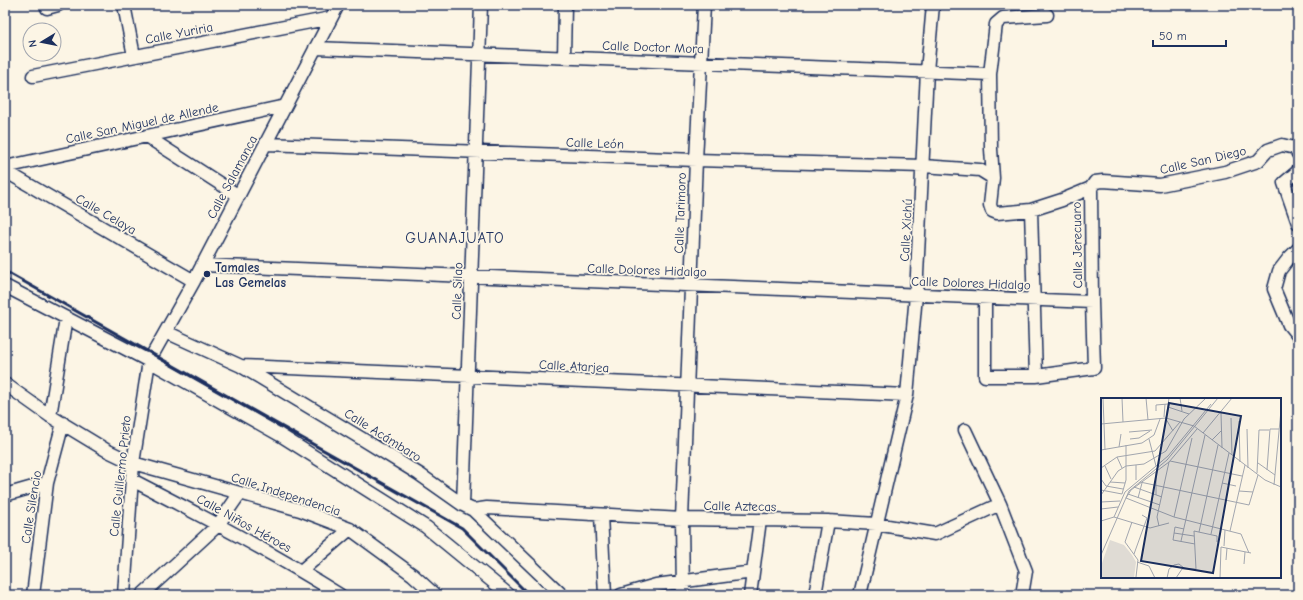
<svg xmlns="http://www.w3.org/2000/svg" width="1303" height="600" font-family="'Comic Neue',sans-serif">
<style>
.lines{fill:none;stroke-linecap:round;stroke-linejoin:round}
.minor-casing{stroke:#1b2f5e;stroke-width:15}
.minor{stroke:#fcf5e5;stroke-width:12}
.rail{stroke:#1b2f5e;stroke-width:3}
.poi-dot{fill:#1b2f5e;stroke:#fcf5e5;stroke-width:1.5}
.labels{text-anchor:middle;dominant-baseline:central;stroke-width:3.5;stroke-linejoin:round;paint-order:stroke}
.street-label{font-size:13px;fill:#1b2f5e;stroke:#fcf5e5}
.poi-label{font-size:13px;font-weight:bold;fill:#1b2f5e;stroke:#fcf5e5;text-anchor:start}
.quarter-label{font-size:15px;letter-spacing:1px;fill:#1b2f5e;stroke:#fcf5e5}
.inset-road{fill:none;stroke:#a2a6af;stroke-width:1}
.view{fill:#1b2f5e;fill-opacity:0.15;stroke:#1b2f5e;stroke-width:2}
.inset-edge{fill:none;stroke:#1b2f5e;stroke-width:2}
</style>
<rect width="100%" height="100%" fill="#fcf5e5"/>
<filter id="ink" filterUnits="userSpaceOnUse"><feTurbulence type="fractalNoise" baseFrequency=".025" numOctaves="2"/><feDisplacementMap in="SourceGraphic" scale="8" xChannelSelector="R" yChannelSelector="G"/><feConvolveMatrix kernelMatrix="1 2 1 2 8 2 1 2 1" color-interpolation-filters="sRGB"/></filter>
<g filter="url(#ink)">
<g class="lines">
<g class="minor-casing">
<path id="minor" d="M124,5L134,56
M47,8L58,5
M1047,15L1003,18L996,24L990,74L991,149L993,178L990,205L992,211L997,213L1031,210L1062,200L1091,188L1095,182L1103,181L1160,185L1225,172L1258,161L1268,150L1282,145L1295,148L1298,154
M315,48L990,74
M564,57L565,5
M33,76L331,18
M146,136L239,196
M266,144L696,160L923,166L980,170L993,178
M5,167L285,106
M1298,170L1297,172L1284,183L1298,223
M5,171L194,281
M1031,210L1036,376
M1298,249L1289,258L1279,271L1274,289L1289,325L1298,336
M202,265L1092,302
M5,286L149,361L280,435L426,527L509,595
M985,298V376H1036L1094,368L1092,302L1091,188
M166,332L241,366L364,440L419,474L463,505L473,510L562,595
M241,366L907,395
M5,384L50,416L106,450L133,463L300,510L350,529L413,575L435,595
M50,416L66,318
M965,430L1000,504L1026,571L1022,595
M132,480C202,516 273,553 340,595
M5,495L47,483
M463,505L481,5
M473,510L487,508L682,519L828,521L876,524L935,534L1000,504
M601,515L605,595
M301,571L350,529
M33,595L47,483L63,423
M124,595L133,463L149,361L194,281L338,5
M142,595L218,525L240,493
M621,595L656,585L753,572
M683,595L682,519L696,160L704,5
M750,595L760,520
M815,595L828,521
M860,595L907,395L916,295L927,71L933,5"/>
</g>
<use href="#minor" class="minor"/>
<path class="rail" d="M5,271L462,528L529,595"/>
</g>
</g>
<circle class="poi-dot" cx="207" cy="274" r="4"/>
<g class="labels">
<g class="street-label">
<text transform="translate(179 33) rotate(-11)">Calle Yuriria</text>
<text transform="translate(653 47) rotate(2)">Calle Doctor Mora</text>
<text transform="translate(142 123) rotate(-12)">Calle San Miguel de Allende</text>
<text transform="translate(595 143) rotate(2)">Calle León</text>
<text transform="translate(1203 160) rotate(-13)">Calle San Diego</text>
<text transform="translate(232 177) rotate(-62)">Calle Salamanca</text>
<text transform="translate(680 213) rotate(-88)">Calle Tarimoro</text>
<text transform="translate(106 214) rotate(30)">Calle Celaya</text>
<text transform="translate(906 230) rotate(-87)">Calle Xichú</text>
<text transform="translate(1077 245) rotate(-91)">Calle Jerecuaro</text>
<text transform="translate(647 270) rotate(2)">Calle Dolores Hidalgo</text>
<text transform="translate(971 283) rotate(2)">Calle Dolores Hidalgo</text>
<text transform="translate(457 291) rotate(-88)">Calle Silao</text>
<text transform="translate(574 366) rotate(3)">Calle Atarjea</text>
<text transform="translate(383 435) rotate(32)">Calle Acámbaro</text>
<text transform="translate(120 476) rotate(-84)">Calle Guillermo Prieto</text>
<text transform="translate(286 494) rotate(18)">Calle Independencia</text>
<text transform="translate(740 506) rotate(1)">Calle Aztecas</text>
<text transform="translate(31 507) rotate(-81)">Calle Silencio</text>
<text transform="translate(244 523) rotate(29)">Calle Niños Héroes</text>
</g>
<g class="poi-label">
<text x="215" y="267">Tamales<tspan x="215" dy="15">Las Gemelas</tspan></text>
</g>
<g class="quarter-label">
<text x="455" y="238">GUANAJUATO</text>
</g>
</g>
<g transform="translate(1101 398)">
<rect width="180" height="180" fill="#fcf5e5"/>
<path d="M9,142L23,147L31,157L35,164L33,180H0V168Z" fill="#dfdbd4"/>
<path class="inset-road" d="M2,0L4,52M21,0L22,24M45,0L47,22M68,0L65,21L72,33M79,0L81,13M67,9L88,16M55,13V7L67,6M120,15L121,50M63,19L64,6M130,20L131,57M138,23L139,64M0,26L65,20L93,28L164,82L180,89M96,31L68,64L30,92L25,100L73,119L140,136L148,155M146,31L147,70M28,34L51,32M102,35L131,0M29,41L38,40L49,33M48,41L55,68M111,42L120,33M18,49L20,36M0,52L41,45L53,37L59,21M16,59L21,70M69,63L141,78M157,65L174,77M4,68L10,81M0,70L16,59L54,53L79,24M166,72L169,31H178M55,74V97M156,75L158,32H168M0,81L5,88L22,91M35,82V67M9,84L24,85M39,84L148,107L157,77M121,85L135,88M173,87L180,12M33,89L61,99M0,92L21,96M138,93L152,94M21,96L25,82V47M27,96L59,107M0,97L17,73L25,68L43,66L65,53L83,21L105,0M37,100L41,85M0,104L19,103M0,111L17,109M13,119L24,94L67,58L110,6M73,119L91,40M0,123L13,119L49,130L68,125M31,124L24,144L37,162L35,179M58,128L56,119L68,64M83,131L74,129L72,142L94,146M129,133L144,67M98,134L117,47M73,135L93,138M110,136L128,55M80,143L104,37M123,148L124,132M33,156L46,120L41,117M0,157L28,93L66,62L117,0M125,162L126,150M36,164L48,168L54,180M143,166L144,154M66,180L68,171L73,167L78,166L83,170M75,180L81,171H95L93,133L116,138V144M119,180L120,149L150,155"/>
<path class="view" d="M68,5L140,18L112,175L40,163Z"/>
<rect width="180" height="180" class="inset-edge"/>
</g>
<rect width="1303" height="600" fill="none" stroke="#fcf5e5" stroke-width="20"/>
<rect x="10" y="10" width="1283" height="580" fill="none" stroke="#1b2f5e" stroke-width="1.5" filter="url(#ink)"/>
<g transform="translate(42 42) rotate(260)"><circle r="19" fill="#fcf5e5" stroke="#a2a6af"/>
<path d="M0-3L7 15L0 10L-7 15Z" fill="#1b2f5e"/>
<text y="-6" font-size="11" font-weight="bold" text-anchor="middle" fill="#1b2f5e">N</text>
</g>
<path d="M1153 40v6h73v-6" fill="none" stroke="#1b2f5e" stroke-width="2"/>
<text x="1159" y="40" font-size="12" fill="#1b2f5e" stroke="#fcf5e5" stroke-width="3" paint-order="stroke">50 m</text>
</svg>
